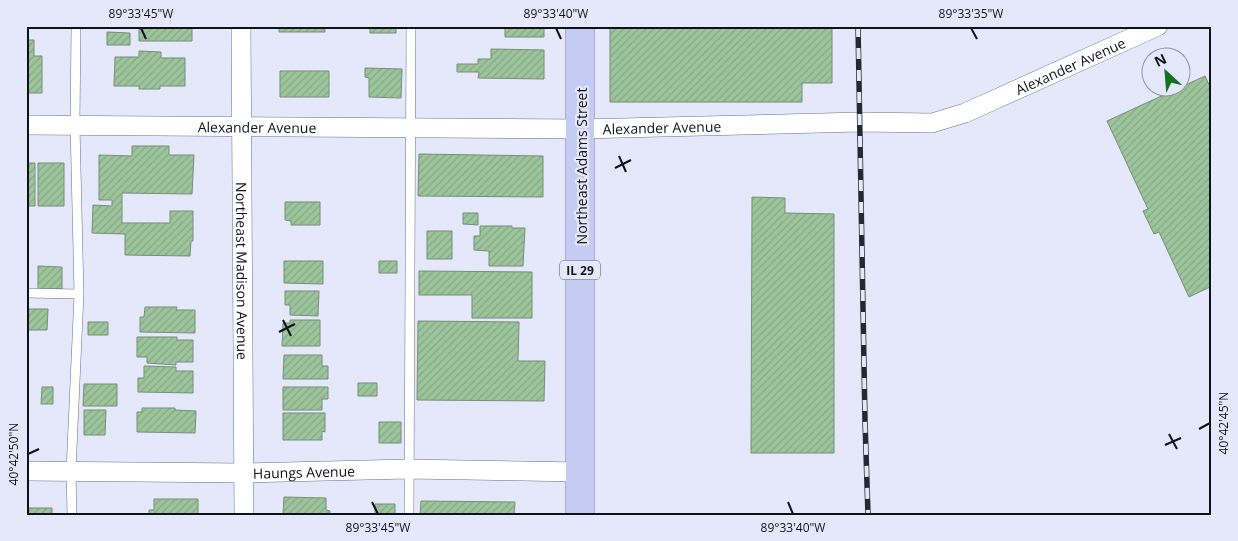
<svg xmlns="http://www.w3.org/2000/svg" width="1238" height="541" font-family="'Open Sans',sans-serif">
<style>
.building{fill:url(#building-hatch);stroke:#778e77}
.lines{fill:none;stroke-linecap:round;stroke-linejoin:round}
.lane-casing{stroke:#6a6f8a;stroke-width:10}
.street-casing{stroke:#6a6f8a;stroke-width:20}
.primary-casing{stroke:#6d74a3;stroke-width:29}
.lane{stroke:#fff;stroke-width:9}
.street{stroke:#fff;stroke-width:19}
.primary{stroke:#c5ccf4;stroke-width:28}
.rail-casing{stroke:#252732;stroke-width:5.5}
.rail{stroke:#e4e8fa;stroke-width:4;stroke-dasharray:11;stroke-linecap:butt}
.ticks{fill:none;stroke:#0f111b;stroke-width:2}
.labels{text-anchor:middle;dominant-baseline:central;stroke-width:4.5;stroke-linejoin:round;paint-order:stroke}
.shield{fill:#e4e8fa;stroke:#4f525e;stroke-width:1}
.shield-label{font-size:12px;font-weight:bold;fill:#0f111b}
.street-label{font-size:14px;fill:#0f111b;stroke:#e4e8fa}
.neatline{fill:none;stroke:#0f111b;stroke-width:2}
.ticks-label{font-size:12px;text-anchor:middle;fill:#0f111b}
</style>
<defs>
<pattern id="building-hatch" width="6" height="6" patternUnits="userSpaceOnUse" patternTransform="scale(1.25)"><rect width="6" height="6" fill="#9dc59c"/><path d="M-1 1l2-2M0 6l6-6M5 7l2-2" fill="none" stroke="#86a886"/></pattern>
</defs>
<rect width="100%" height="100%" fill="#e4e8fa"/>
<path class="building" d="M139,26H192V41H139Z
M279,26H325V32H279Z
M370,26H396V33H370Z
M505,26H544V37H505Z
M610,26H832V83H802V102H610Z
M107,32L130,33V45H107Z
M26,40H34V56H42V93H26Z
M491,49L544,50V79L478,78L479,72H457V64H478V59H491Z
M139,51L161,52V58H185V86H160V89H139V86H114L115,57H139Z
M365,68L402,69L401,98L369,97V78L365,77Z
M280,71H329V97H280Z
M1205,76L1212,91V286L1189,297L1159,232L1154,234L1143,211L1148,209L1107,121Z
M132,146H169V155H194L192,194L122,193V223H170V211H193V241H191L190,256L125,255V234L92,233L93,205L112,206V200H99V155L132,156Z
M419,154L543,156V197L418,196Z
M26,163H35V206H26Z
M38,163H64V206H38Z
M752,197L785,198V213L834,214V453H751Z
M285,202H320V225H291V221L285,220Z
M463,213H478V225L463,224Z
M480,226H512V228H525L523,266H489V251L474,250V236H480Z
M427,231H452V259H427Z
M284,261H323V284L284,283Z
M379,261H397V273H379Z
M38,266L62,267V289H38Z
M419,271L532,272V318H472V295H419Z
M285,291H319L318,316L290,315V305H285Z
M145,307H177L176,310H195V333L140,332V317H144Z
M26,309H48L47,330H26Z
M290,320H320V346H282L283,323H290Z
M418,321L519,322L518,361H545L544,401L417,400Z
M88,322H108V335H88Z
M137,337H177V340H193V362H176V365L147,363V357H137Z
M284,355H322V366H328V379H283Z
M144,366L176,367V371H193V393L138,392V378H144Z
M358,383H377V396H358Z
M84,384H117V406H83Z
M42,387H53V404H41Z
M283,387H328V399H322V410H283Z
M142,408H175V410L196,411L195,433L137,432V412H142Z
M84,410H106L105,435H84Z
M283,413H325V432L322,431V440H283Z
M379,422H401V443H379Z
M284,497L326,498V510L330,511V515H283Z
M154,499H198V515H149V510H154Z
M421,501L515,502L514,515H420Z
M375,504H395V515H375Z
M27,508H52V515H27Z"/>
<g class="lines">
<g class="lane-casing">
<path id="lane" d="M26,293L79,294
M72,515L71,471L79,294L75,125L76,26
M409,515L411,26"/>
</g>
<g class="street-casing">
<g id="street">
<path id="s1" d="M241,26L244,515"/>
<path id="s2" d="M26,125L581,129L860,122L932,123L965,113L1158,26"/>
<path id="s3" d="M26,471L244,473L408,469L580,472"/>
</g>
</g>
<g class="primary-casing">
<path id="primary" d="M580,515V26"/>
</g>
<use href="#lane" class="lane"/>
<use href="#street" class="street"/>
<use href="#primary" class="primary"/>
<g class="rail-casing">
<path id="rail" d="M858,26L865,421L868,515"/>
</g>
<use href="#rail" class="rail"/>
</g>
<path class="ticks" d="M141,28L146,39M556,28L561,39M971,28L977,39M619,156L626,172M615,168L631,160M283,320L291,336M279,332L295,324M1199,429L1210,423M1169,434L1177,449M1165,445L1181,438M28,454L39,449M372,502L378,514M788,502L793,514"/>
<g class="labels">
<rect class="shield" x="560" y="260.5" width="40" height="19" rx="4"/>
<g class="shield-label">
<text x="580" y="270">IL 29</text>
</g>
<g class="street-label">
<text stroke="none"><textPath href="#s2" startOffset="1056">Alexander Avenue</textPath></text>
<text stroke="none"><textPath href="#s2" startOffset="231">Alexander Avenue</textPath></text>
<text stroke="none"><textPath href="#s2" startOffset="636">Alexander Avenue</textPath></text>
<text transform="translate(581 166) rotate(-90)">Northeast Adams Street</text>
<text stroke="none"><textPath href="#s1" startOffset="245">Northeast Madison Avenue</textPath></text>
<text stroke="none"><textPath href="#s3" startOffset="278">Haungs Avenue</textPath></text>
</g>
</g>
<rect width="1238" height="541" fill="none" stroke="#e4e8fa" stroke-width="55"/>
<g transform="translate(1166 72) rotate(334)"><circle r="24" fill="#e4e8fa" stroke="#8f92a1"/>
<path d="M0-4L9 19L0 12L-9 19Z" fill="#14711e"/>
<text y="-8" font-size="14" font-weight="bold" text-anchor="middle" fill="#0f111b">N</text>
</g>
<rect x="28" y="28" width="1182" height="486" class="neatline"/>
<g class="ticks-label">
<text x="141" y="18">89°33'45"W</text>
<text x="556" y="18">89°33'40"W</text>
<text x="971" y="18">89°33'35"W</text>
<text transform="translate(1224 423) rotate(-90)" y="4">40°42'45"N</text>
<text transform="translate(14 454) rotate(-90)" y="4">40°42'50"N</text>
<text x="378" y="532">89°33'45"W</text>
<text x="793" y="532">89°33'40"W</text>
</g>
</svg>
